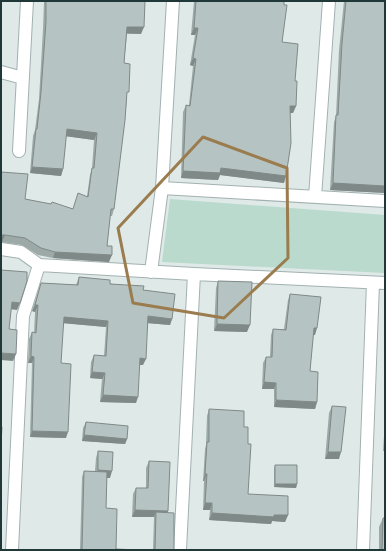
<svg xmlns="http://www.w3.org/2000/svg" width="386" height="551" font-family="Karla,sans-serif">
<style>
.green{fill:#b9dacc}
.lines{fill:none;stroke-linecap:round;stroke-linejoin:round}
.minor-casing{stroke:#a2b1b0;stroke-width:14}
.minor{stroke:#fff;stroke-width:12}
.wall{fill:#9ca9a7}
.shaded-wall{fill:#7f8988}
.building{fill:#b5c4c2;stroke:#7f8988}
.marked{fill:none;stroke:#9a7c4f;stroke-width:3;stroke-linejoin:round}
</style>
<rect width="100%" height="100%" fill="#dfeae8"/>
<path class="green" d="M170,199L385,215V273L162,262Z"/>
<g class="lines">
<g class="minor-casing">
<path id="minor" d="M1,72L23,78
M19,151L27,1
M162,188L385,201
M315,197L329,1
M1,249L21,252L39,265L194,274L385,283
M151,272L162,188L173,1
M12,550L23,316L39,265
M180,550L194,274
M363,550L373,283"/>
</g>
<use href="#minor" class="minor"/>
</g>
<path class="wall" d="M44,1H145L141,34H127L124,63L127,99L114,209L112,216H110L107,246L109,262L53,258L38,255L22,245L1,242V172L25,199L73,209L87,196L90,175L92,168L94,140L66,136L63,169L61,176L30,173L33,136L35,130L39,99L43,29Z
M194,1H284L282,42L295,81L296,106L293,113H290L284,183L220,175L218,180L181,178L183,112L186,105H189L193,66L190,65L195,35H191Z
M344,1H385V193L330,190L334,122L336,116L339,50Z
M79,277L143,290L172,319L170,325L148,323L143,365H139L136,403L100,402L102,379L90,378L91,362L94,355L104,356L106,327L63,323L61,363L66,438L30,437L32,363H28L29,339L32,332L34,333L35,312L32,311L41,283L76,285Z
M218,281L247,332L214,331L216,288Z
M290,294L315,335H313L310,371L317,402L315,409L274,407V389H262L263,363L266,357H270L271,335L273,329H284L288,300Z
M332,406L339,459H325L329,413Z
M209,409L244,427L248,494L288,515L285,522L272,521L271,524L209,520L210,510H203L204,481H203L205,449L206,445L207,416Z
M385,420V451H383Z
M86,422L127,439L125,444L82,441L83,428Z
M98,451L110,478H107L106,508L116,549L138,550H80L82,477L84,471H95L96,458Z
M149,461L168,511L167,512L174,550H153L154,517H132L133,494L136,488H146V468Z
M275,465L297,484L296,488L274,487V468Z
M383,518L385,550H379V527Z"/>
<path class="shaded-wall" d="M127,27H144L141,34L125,33Z
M194,28H198L195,35H191Z
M193,58L196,59L193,66L190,65Z
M290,106H296L293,113H288Z
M67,129L97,133L94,140L64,136Z
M32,167L63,169L61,176L30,173Z
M221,168L286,176L284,183L220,175L218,180L181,178L183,171Z
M333,183L385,186V193L330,190Z
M1,235H5L2,242H1Z
M55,252L112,255L109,262L53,258Z
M12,302L20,303L17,310L9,309Z
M35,305H38L35,312L32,311Z
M148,316L172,319L170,325L146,323Z
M64,317L108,321L106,327L61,323Z
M217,324L250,325L247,332L214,331Z
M314,328H317L315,335H311Z
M1,353L16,354L13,361L1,360Z
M31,356L34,357L32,363H28Z
M140,358L146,359L143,365H137Z
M92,372L105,373L102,379L90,378Z
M264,382L276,383L274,389H262Z
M103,395L138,397L136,403L100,402Z
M276,400L317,402L315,409L274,407Z
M32,431L68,432L66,438L30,437Z
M84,435L127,439L125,444L82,441Z
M328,452H341L339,459H325Z
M98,470L112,471L110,478L95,477Z
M205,474H207L204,481H203Z
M275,484H297L296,488L274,487Z
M205,503H212L210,510H203Z
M135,510L168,511L165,518L156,512L154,517H132Z
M212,513L274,515H288L285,522L272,521L271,524L209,520Z"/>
<path class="building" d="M46,1H145L144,27H127L124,63L130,64L129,92H127L125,120L114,209H111L107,246H112V255L55,252L41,248L25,238L5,235H1V172L28,174L25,199L51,204L52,202L73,209L78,193L88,197L92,168H94L97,133L67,129L63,169L32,167L36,129H37L41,92L46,22Z
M196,1H284V5H287L282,42L298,44L295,81H297L296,106H290L291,143L286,176L221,168L220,173L183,171L186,105L190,106L196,59L193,58L198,28H194Z
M346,1H385V186L333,183L336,115H338L342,43Z
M1,270L27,272V281L20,303L12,302L9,329L17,330L16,354L1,353Z
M79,277L110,280V284L144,286L143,290L175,294L172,319L148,316L146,359L140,358L138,397L103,395L105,373L92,372L94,355L106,356L108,321L64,317L61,363L71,364L68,432L32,431L34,357L31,356L32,332L36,333L38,305H35L41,283L78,285Z
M218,281L252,282L250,325L217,324Z
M290,294L321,297L317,328H314L310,371L318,372L317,402L276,400V383L264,382L266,357H272L273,329L286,330Z
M332,406L346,407L341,452H328Z
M209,409L244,411V427H248V444H251L248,494L288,496V515H274V517L212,513V503H205L207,474H205L207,442H209Z
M86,422L128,426L127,439L84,435Z
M1,427H2L1,443Z
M98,451L113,452L112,471L98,470Z
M149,461L170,462L168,511L135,510L136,488H148Z
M275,465H297V484H275Z
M84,471L107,472L106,508L117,509L116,549L138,550H82Z
M156,512L174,513V550H155Z
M383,518H385V550H382Z"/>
<path class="marked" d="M203,137L287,168L288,258L224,318L133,303L118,228Z"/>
<rect width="386" height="551" fill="none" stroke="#213839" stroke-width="4"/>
</svg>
